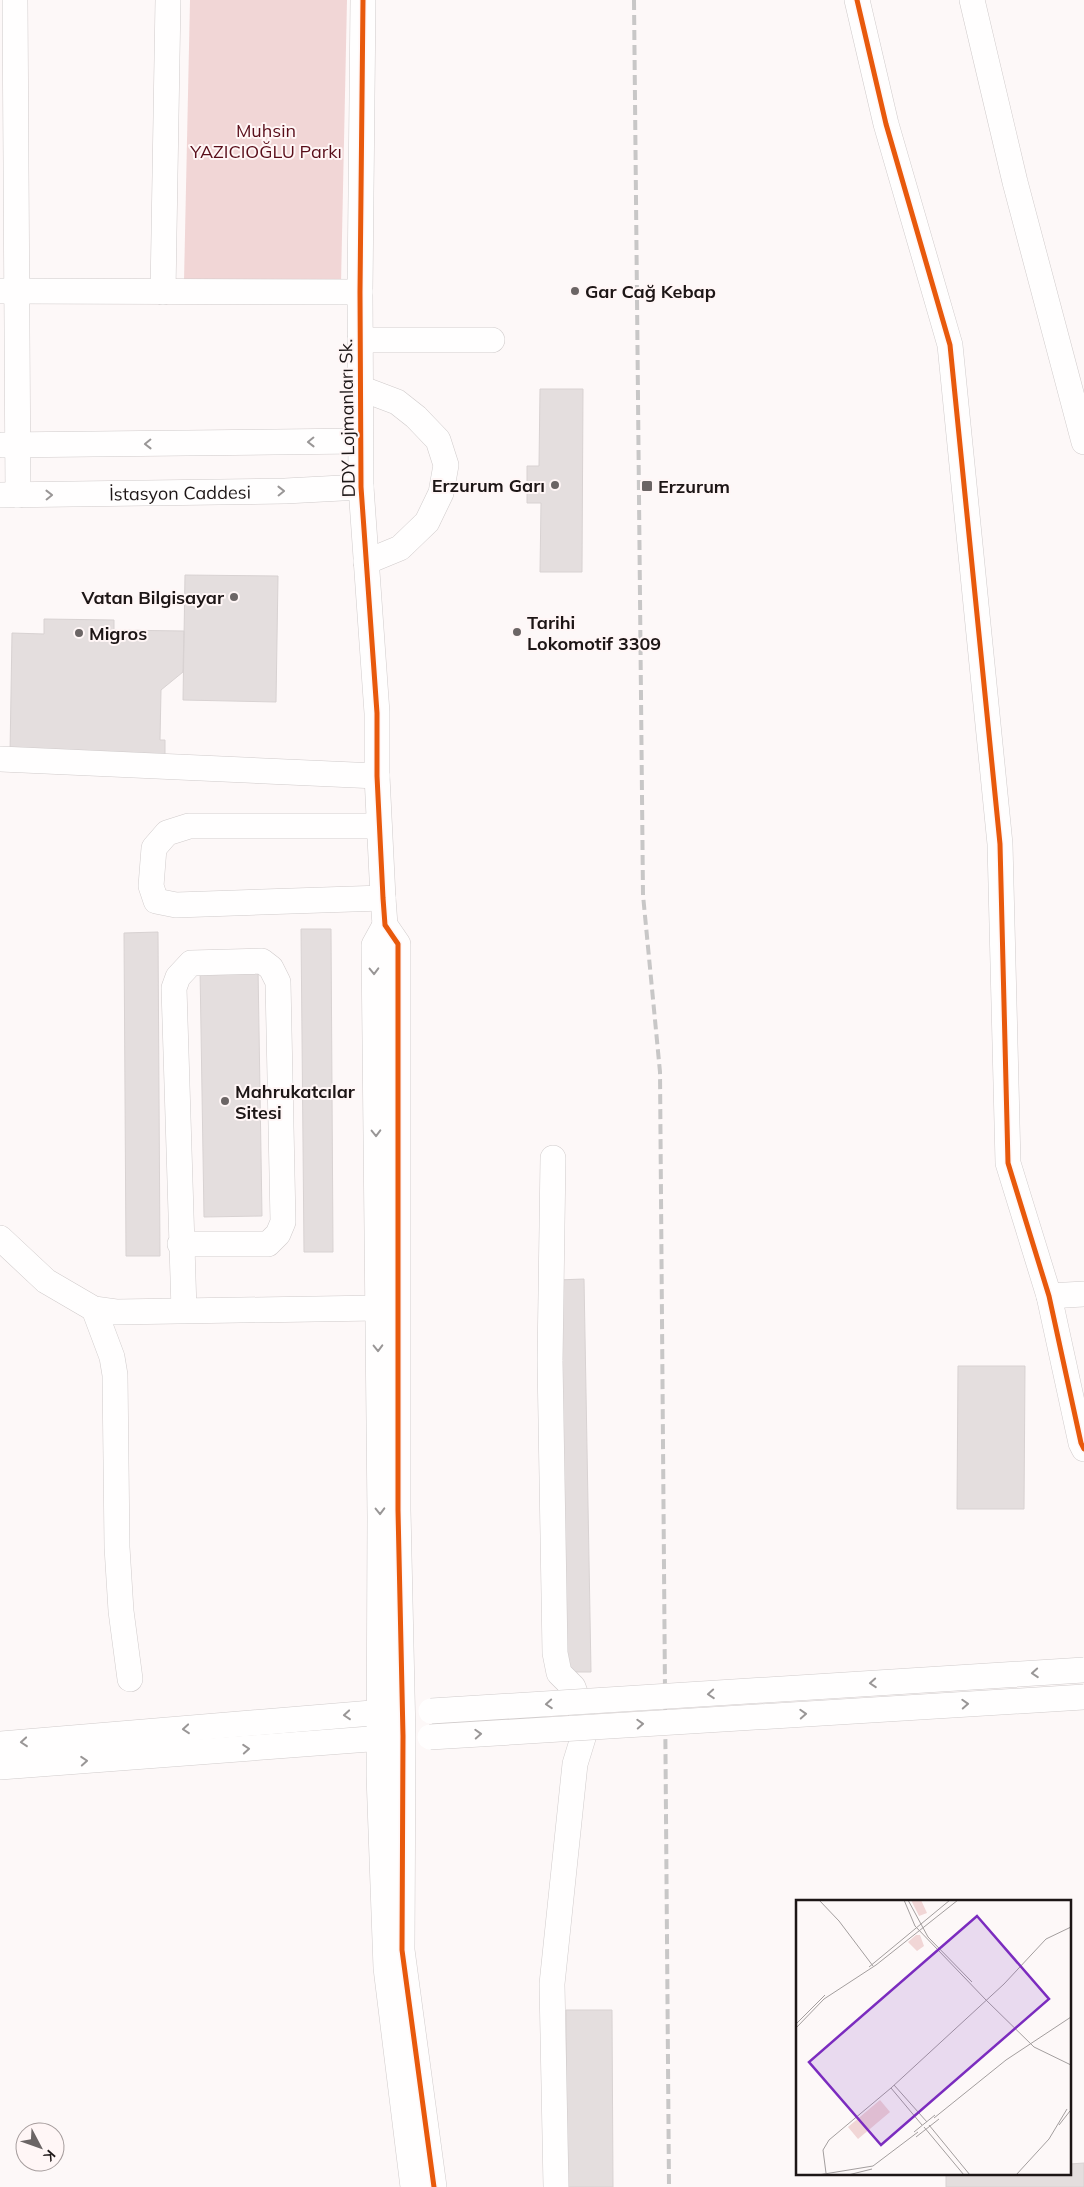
<svg xmlns="http://www.w3.org/2000/svg" width="1084" height="2187" font-family="Mulish,sans-serif">
<style>
.green{fill:#f1d6d6}
.building{fill:#e4dede;stroke:#d8d2d2}
.lines{fill:none;stroke-linecap:round;stroke-linejoin:round}
.minor-casing{stroke:#d0cbcb;stroke-width:26}
.minor{stroke:#fffefe;stroke-width:25}
.rail{stroke:#c8c7c7;stroke-width:4;stroke-dasharray:10 5;stroke-linecap:butt}
.minor-bridge-casing{stroke:#d0cbcb;stroke-width:26;stroke-linecap:butt}
.minor-bridge{stroke:#fffefe;stroke-width:25}
.cycleway-casing{stroke:#fff6f6;stroke-width:8}
.cycleway{stroke:#e8590c;stroke-width:5}
.oneway{stroke:#999696}
.poi-dot{fill:#6b6565;stroke:#fff6f6;stroke-width:2}
.labels{text-anchor:middle;dominant-baseline:central;stroke-width:4;stroke-linejoin:round;paint-order:stroke}
.park-label{font-size:18px;fill:#590d19;stroke:#fff6f6}
.poi-label{font-size:18px;font-weight:bold;fill:#1d1616;stroke:#fff6f6;text-anchor:start}
.street-label{font-size:18px;fill:#1d1616;stroke:#fff6f6}
.inset-road{fill:none;stroke:#a39e9e;stroke-width:1}
.view{fill:#7b2cbf;fill-opacity:0.15;stroke:#7b2cbf;stroke-width:2.5}
.inset-edge{fill:none;stroke:#1d1616;stroke-width:2.5}
</style>
<rect width="100%" height="100%" fill="#fdf8f8"/>
<path class="green" d="M190,0H347L341,284L184,281Z"/>
<path class="building" d="M540,389H583L582,572H540L541,503H527V466H539Z
M185,575L278,576L276,702L183,700Z
M44,619L114,620V630L184,631L183,672L161,690L160,740H165V756L10,754L12,633L44,634Z
M301,929H331L333,1252H304Z
M158,932L160,1256H126L124,933Z
M258,967L262,1216L204,1217L200,968Z
M584,1279L591,1672H564L557,1280Z
M958,1366H1025L1024,1509H957Z
M566,2010H612L613,2187H567Z
M1084,2163V2187H946V2173H1070V2164Z"/>
<g class="lines">
<g class="minor-casing">
<g id="minor">
<path d="M15,0L18,495"/>
<path d="M363,0L360,292L361,487L377,713V776L383,898L385,925L398,944V1510L403,1736L402,1950L434,2187"/>
<path d="M857,0L886,124L950,345L1000,844L1008,1163L1049,1296L1081,1443L1084,1449"/>
<path d="M972,0L1015,182L1084,442"/>
<path d="M0,291L360,292"/>
<path d="M163,292L168,0"/>
<path d="M360,340H492"/>
<path d="M360,388L397,402L416,417L438,440L446,465L441,493L427,522L400,548L366,562"/>
<path d="M2,445L359,441"/>
<path id="s1" d="M0,495L285,491L361,487"/>
<path d="M0,759L377,776"/>
<path d="M379,826H189L167,833L154,848L151,886L156,901L176,905L383,898"/>
<path d="M385,925L374,945L380,1517L379,1775L386,1968L413,2187"/>
<path d="M553,1158L550,1361L555,1653L559,1673L573,1687L581,1709L583,1738L575,1764L552,1984L556,2187"/>
<path d="M0,1238L46,1281L94,1309L116,1312L377,1308"/>
<path d="M180,1244H268L278,1234L283,1222L278,982L271,968L262,961L191,963L178,977L174,988L184,1310"/>
<path d="M1049,1296L1084,1294"/>
<path d="M94,1309L112,1357L115,1375L117,1547L121,1611L130,1679"/>
<path d="M0,1744L396,1711"/>
<path d="M0,1767L396,1737"/>
</g>
</g>
<use href="#minor" class="minor"/>
<path class="rail" d="M634,0L643,895L660,1072L669,2187"/>
<g class="minor-bridge-casing">
<path id="minor-bridge" d="M431,1711L1084,1670
M430,1737L1084,1697"/>
</g>
<use href="#minor-bridge" class="minor-bridge"/>
<g class="cycleway-casing">
<path id="cycleway" d="M363,0L360,292L361,487L377,713V776L383,898L385,925L398,944V1510L403,1736L402,1950L434,2187
M857,0L886,124L950,345L1000,844L1008,1163L1049,1296L1081,1443L1084,1449"/>
</g>
<use href="#cycleway" class="cycleway"/>
</g>
<defs><path id="oneway-chevron" d="M-2-3.5L2.5 0L-2 3.5" fill="none" stroke-width="1.6" stroke-linecap="round" stroke-linejoin="round" transform="scale(1.25)"/></defs>
<g class="oneway">
<use href="#oneway-chevron" transform="translate(311 442) rotate(179)"/>
<use href="#oneway-chevron" transform="translate(148 444) rotate(179)"/>
<use href="#oneway-chevron" transform="translate(281 491) rotate(-1)"/>
<use href="#oneway-chevron" transform="translate(49 495) rotate(-1)"/>
<use href="#oneway-chevron" transform="translate(374 971) rotate(89)"/>
<use href="#oneway-chevron" transform="translate(376 1133) rotate(89)"/>
<use href="#oneway-chevron" transform="translate(378 1348) rotate(89)"/>
<use href="#oneway-chevron" transform="translate(380 1511) rotate(89)"/>
<use href="#oneway-chevron" transform="translate(1035 1673) rotate(176)"/>
<use href="#oneway-chevron" transform="translate(873 1683) rotate(176)"/>
<use href="#oneway-chevron" transform="translate(711 1694) rotate(176)"/>
<use href="#oneway-chevron" transform="translate(549 1704) rotate(176)"/>
<use href="#oneway-chevron" transform="translate(965 1704) rotate(-3)"/>
<use href="#oneway-chevron" transform="translate(803 1714) rotate(-3)"/>
<use href="#oneway-chevron" transform="translate(347 1715) rotate(175)"/>
<use href="#oneway-chevron" transform="translate(640 1724) rotate(-3)"/>
<use href="#oneway-chevron" transform="translate(186 1729) rotate(175)"/>
<use href="#oneway-chevron" transform="translate(478 1734) rotate(-3)"/>
<use href="#oneway-chevron" transform="translate(24 1742) rotate(175)"/>
<use href="#oneway-chevron" transform="translate(246 1749) rotate(-4)"/>
<use href="#oneway-chevron" transform="translate(84 1761) rotate(-4)"/>
</g>
<g class="poi-dot">
<circle cx="575" cy="291" r="5"/>
<circle cx="555" cy="485" r="5"/>
<rect x="641" y="480" width="12" height="12" rx="2.5"/>
<circle cx="234" cy="597" r="5"/>
<circle cx="517" cy="632" r="5"/>
<circle cx="79" cy="633" r="5"/>
<circle cx="225" cy="1101" r="5"/>
</g>
<g class="labels">
<g class="park-label">
<text x="266" y="130">Muhsin<tspan x="266" dy="21">YAZICIOĞLU Parkı</tspan></text>
</g>
<g class="poi-label">
<text x="585" y="291">Gar Cağ Kebap</text>
<text x="545" y="485" text-anchor="end">Erzurum Garı</text>
<text x="658" y="486">Erzurum</text>
<text x="224" y="597" text-anchor="end">Vatan Bilgisayar</text>
<text x="527" y="622">Tarihi<tspan x="527" dy="21">Lokomotif 3309</tspan></text>
<text x="89" y="633">Migros</text>
<text x="235" y="1091">Mahrukatcılar<tspan x="235" dy="21">Sitesi</tspan></text>
</g>
<g class="street-label">
<text transform="translate(347 418) rotate(-91)">DDY Lojmanları Sk.</text>
<text stroke="none"><textPath href="#s1" startOffset="180">İstasyon Caddesi</textPath></text>
</g>
</g>
<g transform="translate(796 1900)">
<rect width="275" height="275" fill="#fdf8f8"/>
<path d="M115,0H125L131,13L123,16ZM120,35H124L128,46L121,51L112,42ZM84,200L94,212L62,239L52,227Z" fill="#f1d6d6"/>
<path class="inset-road" d="M23,0L43,21L77,66M108,0L119,26L190,100L238,147L275,165M112,0L132,37L176,82M73,67L154,0M0,124L29,95M0,128L28,99L80,65L162,0M98,185L131,222M95,188L126,225M138,218L210,160L275,117M133,225L174,275M263,225L274,211M128,227L168,275M118,232L139,215M120,237L143,219M30,273L27,250L33,240L95,188L208,84L250,39L275,27M22,275L77,266L122,232M52,275L76,269M220,275L253,239L271,209"/>
<path class="view" d="M181,16L253,99L85,245L13,162Z"/>
<rect width="275" height="275" class="inset-edge"/>
</g>
<g transform="translate(40 2147) rotate(131)"><circle r="24" fill="#fff6f6" stroke="#a59c9c"/>
<path d="M0-4L9 19L0 12L-9 19Z" fill="#6b6565"/>
<text y="-8" font-size="14" font-weight="bold" text-anchor="middle" fill="#1d1616">K</text>
</g>
</svg>
